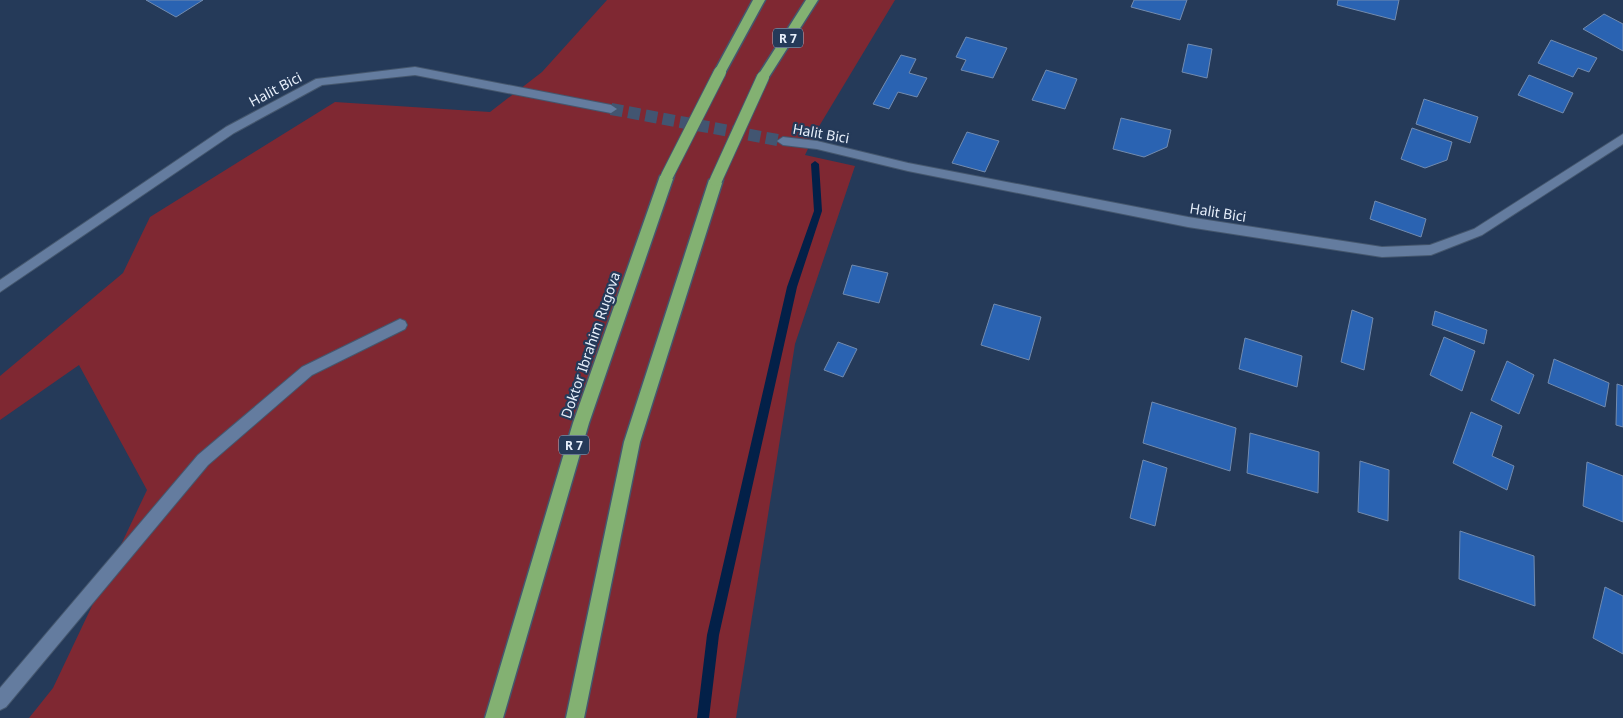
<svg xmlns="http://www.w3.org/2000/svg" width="1623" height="718" font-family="'Noto Sans',sans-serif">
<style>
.green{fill:#7f2832}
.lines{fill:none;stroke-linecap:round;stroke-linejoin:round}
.stream{fill:#032048;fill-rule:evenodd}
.building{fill:#2a63b2;stroke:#728baf}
.minor-tunnel{stroke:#425571;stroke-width:12;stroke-dasharray:12 5.5;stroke-linecap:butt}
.minor-casing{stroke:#45576e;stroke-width:2}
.motorway-casing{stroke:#45576e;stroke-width:3}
.minor{fill:#647c9f;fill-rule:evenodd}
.motorway{fill:#83b172;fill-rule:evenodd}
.motorway-bridge-casing{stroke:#45576e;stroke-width:14;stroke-linecap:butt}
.motorway-bridge{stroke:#83b172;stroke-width:12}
.labels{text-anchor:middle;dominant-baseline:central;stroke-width:4.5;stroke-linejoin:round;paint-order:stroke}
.shield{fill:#253a59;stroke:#adb9ca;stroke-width:1}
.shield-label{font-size:12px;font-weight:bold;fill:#e7effb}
.street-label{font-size:14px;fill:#e7effb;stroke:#253a59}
</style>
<rect width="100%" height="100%" fill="#253a59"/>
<path class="green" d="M607,0H895L818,128L805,155L855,166L795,344L736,718H29L53,688L147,490L79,365L0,420V376L123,273L150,217L335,102L490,112L542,72Z"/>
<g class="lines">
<path class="stream" d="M815,161L819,164L822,211L797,287L719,635L709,718H697L707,635L787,287L814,211L811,164Z"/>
</g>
<path class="building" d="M146,0H203L176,17Z
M1134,0H1187L1180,20L1131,7Z
M1338,0H1399L1395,20L1337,5Z
M1604,14L1623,24V51L1583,29Z
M966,37L1007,48L993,78L961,70L966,60L956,57Z
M1551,40L1597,58L1589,72L1578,68L1573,77L1538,63Z
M1188,44L1212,49L1207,78L1182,72Z
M901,55L916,59L909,73L927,78L917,97L898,92L889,109L873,104Z
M1046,70L1077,79L1065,109L1032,100Z
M1529,75L1573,93L1563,113L1518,95Z
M1424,99L1478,117L1470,143L1416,124Z
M1121,118L1171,130L1167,147L1144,157L1113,149Z
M1412,128L1452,142L1447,160L1425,168L1401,159Z
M967,132L999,141L985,172L952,163Z
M1375,201L1426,219L1421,237L1370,219Z
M852,265L888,273L879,303L843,294Z
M994,304L1041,317L1029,360L981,345Z
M1352,310L1373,318L1364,370L1341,362Z
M1435,311L1487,330L1484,344L1432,325Z
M1444,337L1475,351L1462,391L1430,375Z
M1245,338L1302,356L1297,387L1239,369Z
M838,342L857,349L843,377L824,370Z
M1554,359L1609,383L1605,407L1548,383Z
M1507,361L1534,375L1519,414L1491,400Z
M1617,384L1623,386V427L1616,425Z
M1152,402L1236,428L1230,471L1143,443Z
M1471,412L1502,426L1492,456L1514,466L1507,490L1453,463Z
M1250,433L1319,452L1318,493L1247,473Z
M1143,460L1167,468L1155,526L1130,518Z
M1360,461L1389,470L1388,521L1358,512Z
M1587,462L1623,476V522L1583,506Z
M1460,531L1534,556L1535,606L1459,579Z
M1605,587L1623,596V654L1593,638Z"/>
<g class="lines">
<path class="minor-tunnel" d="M611,109L783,141"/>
<g class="minor-casing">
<path id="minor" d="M415,67L611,105L617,109L611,113L415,75L322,85L234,133L0,292V280L226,127L316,79Z
M1623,134V144L1482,235L1431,255L1382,257L1188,227L908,171L817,149L783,145L777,141L783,137L817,141L908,163L1188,217L1382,247L1430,245L1474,229Z
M400,319L405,321L407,325L405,329L312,375L208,465L6,707L0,710V688L198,455L302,367Z"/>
</g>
<g class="motorway-casing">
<path id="motorway" d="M753,0H765L724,75H716L714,72Z
M806,0H818L767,80H759L757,77Z
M667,171L674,176L589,423L503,718H485L573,423L660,176Z
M716,175L723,180L640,442L584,718H566L624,442L709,180Z"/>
</g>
<use href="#minor" class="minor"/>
<use href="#motorway" class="motorway"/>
<g class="motorway-bridge-casing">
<path id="motorway-bridge" d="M667,176L720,72
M716,180L763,77"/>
</g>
<use href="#motorway-bridge" class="motorway-bridge"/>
</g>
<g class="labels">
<g class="shield">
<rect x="773" y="28.5" width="30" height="19" rx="4"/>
<rect x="559" y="435.5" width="30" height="19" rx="4"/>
</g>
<g class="shield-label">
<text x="788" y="38">R 7</text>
<text x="574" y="445">R 7</text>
</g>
<g class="street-label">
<text transform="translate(275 89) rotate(-28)">Halit Bici</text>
<text transform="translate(821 133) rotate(10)">Halit Bici</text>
<text transform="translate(1218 212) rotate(9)">Halit Bici</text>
<text transform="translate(590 345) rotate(-71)">Doktor Ibrahim Rugova</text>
</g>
</g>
</svg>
